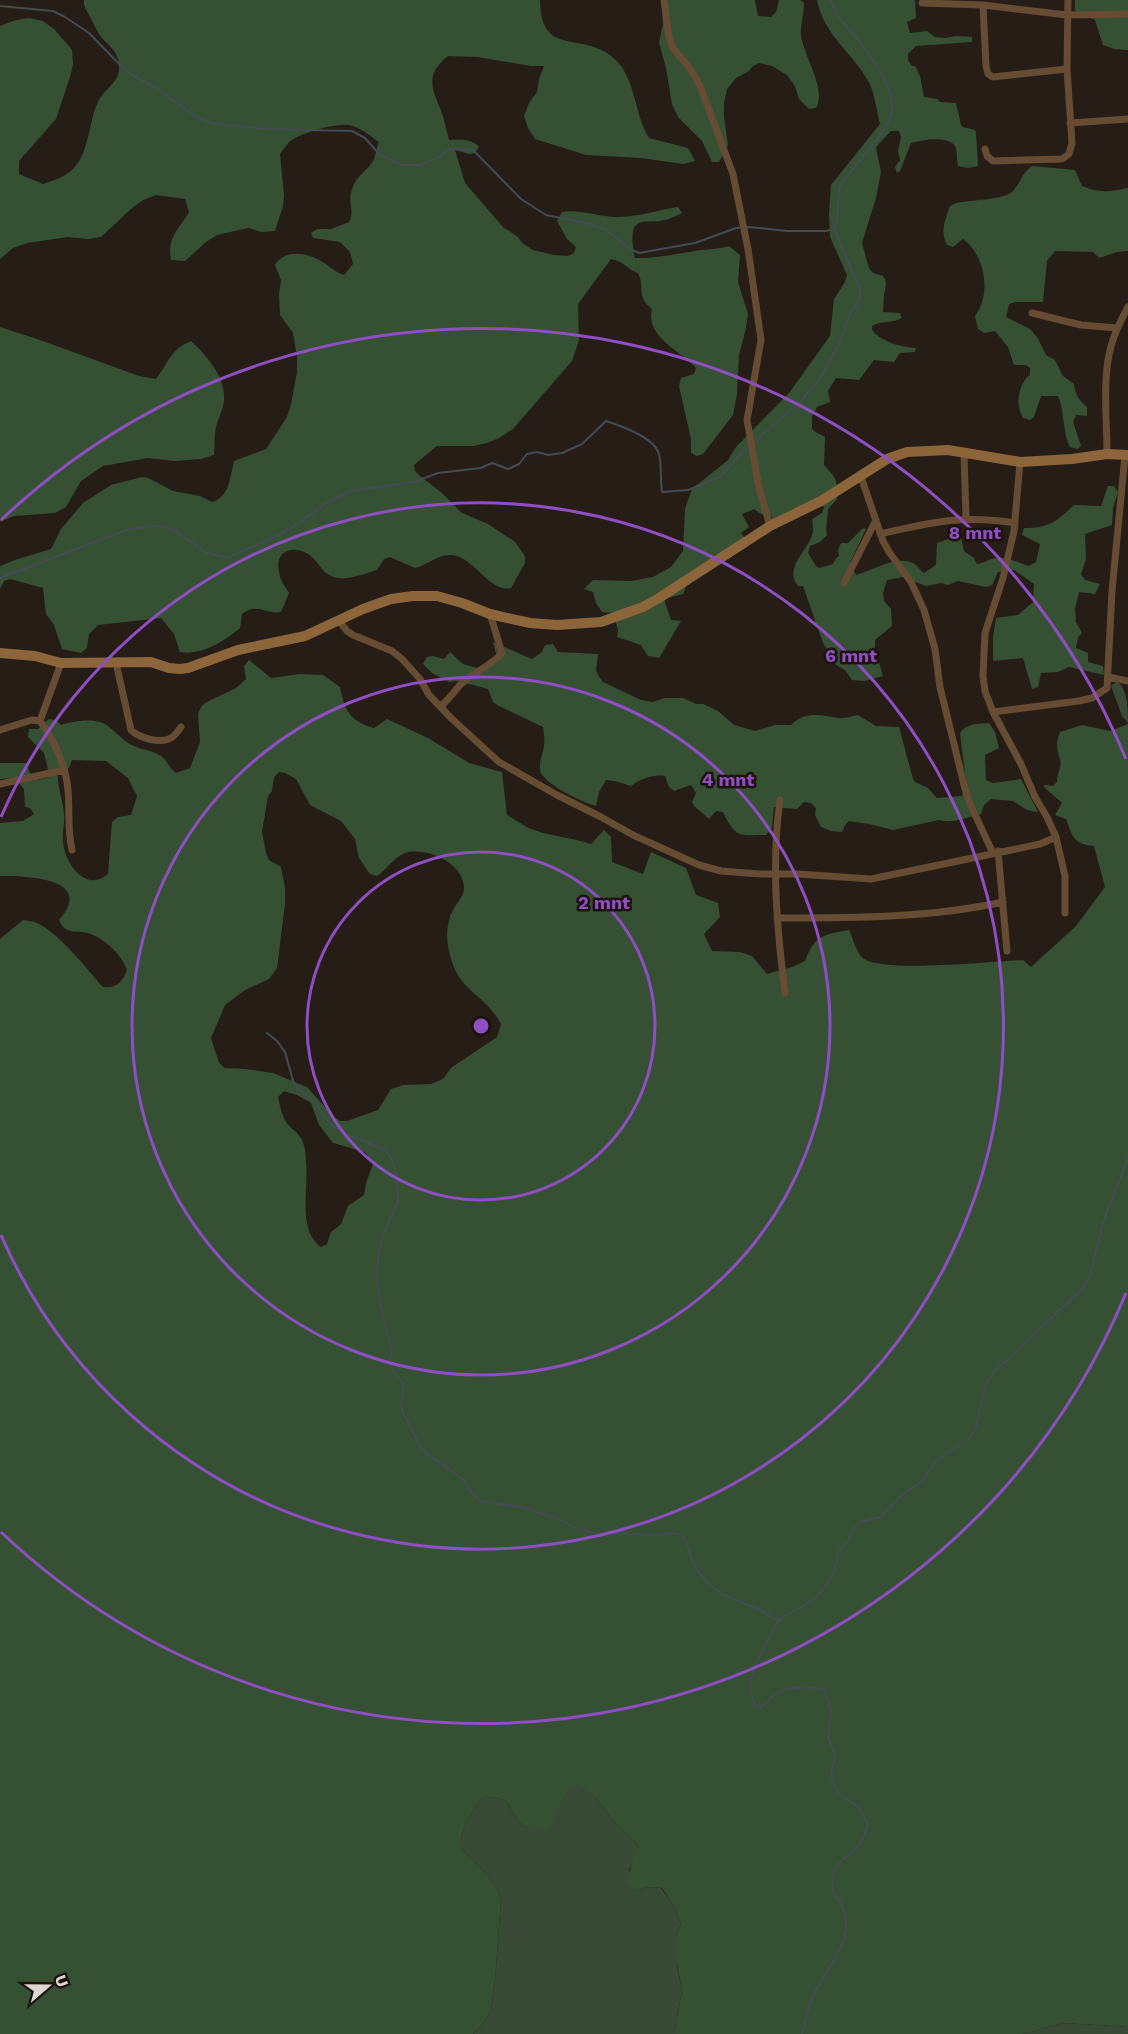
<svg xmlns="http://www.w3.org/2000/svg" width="1128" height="2034" font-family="'Work Sans',sans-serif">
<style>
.green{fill:#394b37}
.forest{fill:#365034;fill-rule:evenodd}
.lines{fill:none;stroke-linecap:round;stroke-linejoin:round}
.stream{stroke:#424c52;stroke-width:2}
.minor{stroke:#654c32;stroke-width:7}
.secondary{stroke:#8d653a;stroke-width:10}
.ring{fill:none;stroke:#8f4ec3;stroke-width:3}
.centre{fill:#8f4ec3;stroke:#1d130d;stroke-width:3}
.ring-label{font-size:18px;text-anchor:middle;font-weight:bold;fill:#8f4ec3;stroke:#1d130d;stroke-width:5;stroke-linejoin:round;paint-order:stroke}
</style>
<rect width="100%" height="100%" fill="#261d16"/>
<path class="green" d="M1117,681C1128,690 1128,709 1128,723L1122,716L1111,686Z
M577,1783L598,1800L611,1818L638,1845L635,1858L629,1870L635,1892L647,1887L661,1888L672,1903L681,1924L676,1937L677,1966L682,1991L674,2034H473L484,2023L491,2010L495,1981L501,1900C495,1877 476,1865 461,1848C461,1826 470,1815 482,1798C514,1796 504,1805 523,1826L547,1830L567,1792Z
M1063,2023L1128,2027V2034H1023Z"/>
<path class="forest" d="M84,0H540C541,55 575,33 607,53C637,72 632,110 649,138L688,148L695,161L683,164L641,158L586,155L535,139L528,128L524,116L529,103L537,92L539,79L544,66H531L478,57L448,56C423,76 433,90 443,116C445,124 447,132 449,140C460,140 471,138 479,147L475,153L469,154L455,150L465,183L503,227L518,237L522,243L533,250L554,255L568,256L574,253L576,247L567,239L557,221L562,212C580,209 598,217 617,217C638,217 658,210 678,207L682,213C676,216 670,219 664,220C656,223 642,219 636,225C630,230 633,250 635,258C657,259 678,253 701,250C711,249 719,249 729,246L740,255L738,282L748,314L746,328L739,355L737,394L733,415L703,454L697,456L691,453V439L679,386L681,378L694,374L696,368C680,350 645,337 652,309C635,295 646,290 638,273C626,269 624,261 611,259L578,304L579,340L572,361L513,429L499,438L487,443L473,446H437L414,465L415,471L420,476L442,493L462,513L488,524L515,542L525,556V563L511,588C489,593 474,556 451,555C438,554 427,565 415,568L390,557L384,559L377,570C364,574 344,582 331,576C322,572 318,562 311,556C295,544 274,549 279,572C280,580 285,587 289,593L281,612C265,615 258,602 242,614L240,628C225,641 201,656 180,652L174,634L161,618L98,625L89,634L87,648L81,653L62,649L54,625L46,614L43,588L10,579L4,581L0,589V566L15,560L51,549L61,529L83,503L111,485L142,477L148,478L173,491L200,496L212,502C230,497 230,476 234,461L266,449L287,417L291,404L297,372V357L293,333L280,315L279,294L281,280L275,265C283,250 305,252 319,260C328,264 334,272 344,275L353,264L350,252L340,242L313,238L311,233L317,229H331L349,222C355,211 348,204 351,193C356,174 365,174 373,161C376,156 376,148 379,142C370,136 360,127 349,125C335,123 300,133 289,142C286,146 283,150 280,154L284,195L283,206L275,231L262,232L248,228L217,235L206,242L185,261L171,260C167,237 178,231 189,212L185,199L156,195L143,200L132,208L101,237L88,239L68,237L27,243L13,248L0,259V26L16,20L29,18L43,21L55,30L72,50L73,64L70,77L56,119L19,161V174L43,184C55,180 66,177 75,167C89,151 89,121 98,102C106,85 124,82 118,59C115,49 107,44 101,37C96,30 94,24 90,17C87,10 83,7 84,0Z
M661,0H755L758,16L771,17L776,12L779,0H800L804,3C804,14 800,27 801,36C804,56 827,90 816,108L809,109L799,99L795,86L787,75L772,66L759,63L753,66L749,71L736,78L727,89L724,103V117L728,145L719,162H712L702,141L678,117L672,104L666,68L659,42L663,24Z
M817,0H915L916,18L907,22L910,33L927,31L935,37L945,38L956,36L972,37V42L916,46L908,54V60L912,66H915L920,76L924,97L937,99L940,102L956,103L961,125L963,127L975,130L976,133L978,166L968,168L958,166C956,160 958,151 955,146C947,135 922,140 911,143L900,171L897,173L895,167L900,160L898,151L901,137L899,131H891L876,147L881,172L876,198L862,243L869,268L873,273L883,276L885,279L886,284L884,295L883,312L900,313L902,318C891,324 882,320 872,326V330C881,342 901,347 916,348L915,352L900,353L894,362L874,360L859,380L836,378L828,391L830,402L817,407L812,416V428L814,431L825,437L824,465C837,480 837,477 837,499L828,509C828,519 825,526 827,535L820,542L810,546L808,553L816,566L819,568L833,564L836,558L839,556L838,550L841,543H848L863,528L866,529L850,563L856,575C874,570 894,555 913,563C917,565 921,571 924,573L936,565L937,543L959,535L961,538L964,551L974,558L977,564C985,563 989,559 996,558C1008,556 1018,563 1029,566L1036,562L1040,544L1022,535L1024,528C1049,528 1056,522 1074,505L1101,506L1108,486H1114L1118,492L1113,508L1112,525L1085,534L1086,559L1081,574L1085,580L1100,584L1095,594L1079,592L1075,609L1076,622L1082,633L1078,637L1076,648L1088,653V662L1103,666L1104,675L1069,667L1058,672L1041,673L1038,687L1032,689L1023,658L993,661V637L996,618L1018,615L1033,602L1034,584L1014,570L998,572L992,585L986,587L958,581L948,585L941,583L926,586L903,577L887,580L883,593L884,601L891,609L892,626L875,640V648L883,676L865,681L852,680L845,670L836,665L823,643L803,586H798C784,569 805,553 811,538C814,532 813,526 812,519L822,513L824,508L822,503L775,527L771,515L761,514L754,509L742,514L749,527L741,533L750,545L687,584L683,594L664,599L671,620L681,621L659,658L648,656L641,645L617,637L618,630L613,613L602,612L596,603L593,592L584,589L593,580L631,581L653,577L671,567L683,551L685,509L692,489L728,460L736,447L789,393L830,336L834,299L845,282L847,275L830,237L829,214L831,185L880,124C876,110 875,91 867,79C850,50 824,35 817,0Z
M1075,0H1128V50L1114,49L1103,45L1095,20L1075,11Z
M1032,166L1075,170L1082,186C1098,193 1110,192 1127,188L1128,189V251L1117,252L1099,258L1093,252L1055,251L1047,261L1043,302H1015L1009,304L1006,317L1030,329L1037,337L1046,355L1055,360L1063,376L1074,384C1075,395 1079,400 1087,407V416L1076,415L1073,422L1081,446L1078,449L1070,447C1062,431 1065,413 1058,396H1041L1034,417L1030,420L1023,418C1015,405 1018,384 1030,375V368L1026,365H1014L1008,347L995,331L984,333L978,329L975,316C992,294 985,255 963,239L953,247L947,245C940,231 945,220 950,206L956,203C970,200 1002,200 1012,192C1021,183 1021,174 1032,166Z
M0,327L40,340L139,376L156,379C169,362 170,350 191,341C207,356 226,377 224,401C223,410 218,419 216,427C214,436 215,446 214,455L201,459L175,461L148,458L103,466L81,481L66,507L55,513L14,516L0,522Z
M493,642L532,659L542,652L545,645L553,644L558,652L598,654L596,670L599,677L603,682L641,700L653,702L665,698H683L696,704H703L718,711L734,725L755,731L775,725H791C805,711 821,715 838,718C844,719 852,716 858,715L876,726L899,727L913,779L915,782L928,788L937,798L962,796L966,783L960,733C967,723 978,724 989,723L995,732L999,748L985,755L986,780L993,783L1021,779L1038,812L1027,810L1013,801L991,799L984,805L981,814C968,817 953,824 939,820L893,830L869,824L849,821L845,825L842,832L831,831L821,827L815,815L816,808L811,803L804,802L797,809L774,807L772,828L766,835C739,835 736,839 723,812L716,811L709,819L694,806L692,802L696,793L691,785L674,791L669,787L665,776C654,774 640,779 631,786L615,781L606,780L599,792L596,806C582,802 543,784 540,770C539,761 543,754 544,746C545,740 544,733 543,727L499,706L493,702L488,689L458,681L449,682L432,673L423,664L427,657L433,656L444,659L450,652L463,664L477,668L497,657Z
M249,660L271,678L300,674L323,675L340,687C345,710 349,721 374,728L387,719L428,738L469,763L502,772L507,815C514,819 521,824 529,828C547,836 571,837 591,844L604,830L611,837L612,862L643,874L651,852L686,868L696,895L718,903L720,917L704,934L712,951L740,952L752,956L767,974L792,967L805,961C814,936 824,934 849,930C853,939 857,954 864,959C887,973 992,961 1023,960L1031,967L1076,926L1105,887L1094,846C1073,844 1073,837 1066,819L1055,815L1062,803L1044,787V785L1053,786L1057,782C1057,775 1059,773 1060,767C1063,757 1052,751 1060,732L1082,725L1110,731L1128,724V2027L1063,2023L1023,2034H674L682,1991L675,1953L676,1937L681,1924L672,1903L662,1888L647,1887L635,1892L626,1882L638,1845L611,1818L598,1800L577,1784L567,1792L548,1831L523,1826C504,1805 514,1796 482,1798C470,1815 461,1826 461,1848C476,1865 495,1877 501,1900L495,1981L491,2010L484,2023L473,2034H0V939L23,920C28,921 33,921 37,923C58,932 87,969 103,987C116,989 124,981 127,969C119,952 105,939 88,933C76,930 65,935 59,920C63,915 68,909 69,903C76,876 16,876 0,876V823L23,821L34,814L30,808L25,807L24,789L15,778L0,779V763H26L30,773L38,780L50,777L44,753L28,737L29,729H38L49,719L56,720L61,725C74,721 96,717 108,726C116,732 124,742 134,746C142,750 152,750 161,756C167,760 169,768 176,773L190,768L200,742L198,714L201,707L205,703L236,688L246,679L244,666ZM72,760L106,761L128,778L137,796L131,815L118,817L112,822L108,874C86,893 65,864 63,842C62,833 65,823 64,814C63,800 57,787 58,773L69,768ZM279,772L285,773L296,779L310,805L341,821L355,839L359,858L370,874L377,876C387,869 393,858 405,853C427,846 466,864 464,890C463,897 456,904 453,910C445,925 446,943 451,959C461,993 486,995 501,1024L497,1037L451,1068L443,1079L431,1084L403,1085L391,1089L378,1110L347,1121H340L334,1117L307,1087L273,1073L245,1069L225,1068L219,1063L211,1038L225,1005L245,990L269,979L277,968L285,904V888L281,867L269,860L266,853L262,832L268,796L272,791L274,777ZM284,1091L297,1095L311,1103L319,1125L333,1143L365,1152L373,1164L366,1183L364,1195L348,1206L341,1224L331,1232L327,1244L321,1247C297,1230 309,1188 306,1163C306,1156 305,1143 300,1137C296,1130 289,1128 285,1120C281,1113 280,1105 278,1097Z"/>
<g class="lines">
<path class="stream" d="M0,6L53,11L65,17L89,33L127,72L156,88L193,115L212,123L265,129L352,131L365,138L379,154L401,165H420L437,158L449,149L473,150L521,199L546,215L590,224L606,230L630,249L639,253L695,243L736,228L749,227L787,231H826L834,229
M0,578L129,529L159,526L174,530L205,552L227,558L274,537L296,525L323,505L350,491L414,482L438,473L481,468L492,463L508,469L519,464L527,454L537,452L548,455L562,453L582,444L606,421C621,426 654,437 659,454C662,465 660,480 662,492L688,490L720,477L740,454L799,403L819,380L840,342L851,311L860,301V289L834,229C840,216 837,199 840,186C851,169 887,132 891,115C897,92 875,62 862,45C851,31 836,18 831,0
M267,1033L277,1041L285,1052L294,1084L314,1102L331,1125L342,1132L382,1149C387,1152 391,1157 393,1163C395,1169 400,1199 397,1204C386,1227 378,1243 377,1269C376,1297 386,1325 392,1352C384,1367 397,1374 404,1385L401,1405L403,1412L422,1450L464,1480L471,1492L482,1502L522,1507L561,1520L573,1527L595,1533L658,1535L673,1533L680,1535L685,1539L696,1569L710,1585L722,1594L760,1610L778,1621C767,1647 740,1674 755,1705L761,1707C768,1703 770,1698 776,1694C785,1686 814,1686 824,1690L831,1710L828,1738L835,1756L831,1775L838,1794L857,1806L868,1824C865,1832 863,1840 858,1846C840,1866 830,1860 833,1893C867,1930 828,1962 812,1998C807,2009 806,2022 802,2034
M779,1620C789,1612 802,1608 812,1600C825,1591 838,1570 837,1554L849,1539L855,1527L861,1522L881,1517L901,1496L922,1481L937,1460L970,1438L976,1427L986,1384L994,1372L1083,1288L1090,1276L1103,1223L1128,1158"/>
<path class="minor" d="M664,0L669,37L673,48L691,70L700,86L733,174L748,249L761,340L747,420L759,488L770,526
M922,3L983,5L1067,15L1128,14
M983,5L986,66L988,74L993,77L1067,69
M1070,123L1128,119
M985,149L987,156L993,161L1062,159L1069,154L1072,143L1067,69L1068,0
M1032,313L1081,325L1117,328
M964,453L966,519
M1107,454C1107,419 1102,380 1111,346C1115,332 1121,320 1128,307
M1020,462L1014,531L1003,578L985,633L983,676L985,691L993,712L1021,764L1035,797L1047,817L1056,837L1065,876V913
M860,474L883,541L889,552L911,582L924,610L935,649L940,687L965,789L970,804L993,853
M880,534C928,523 965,514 1015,523
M844,583L876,520
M339,621L347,631L353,635L392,651L402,659L420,679L429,695L451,718L499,762L557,795L601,817L633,835L699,865L721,871L760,874H798L871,879L1040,844L1056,837
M116,663L131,730C139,738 160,744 171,738C175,736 178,731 181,727
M1109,677L1128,681
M441,706C449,699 454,692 460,685C474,671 489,668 502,653L490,614
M993,712L1079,701L1092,698L1107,688L1112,591L1125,455
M40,721L61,663
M0,730L32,720L40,721C54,740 66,766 68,790C70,810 67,830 72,850
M0,784L64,770
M780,800C771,864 777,929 785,993
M998,851L1007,951
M777,918C853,918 929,918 1003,902"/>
<path class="secondary" d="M0,653L35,656L61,663L151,662L169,668L180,669L188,668L238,650L305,636L363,609L391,599L413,596H437L462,603L490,614L530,623L557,625L601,622L643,607L659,598L770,526L821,501L887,459L907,452L948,450L1020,462L1072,459L1107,454L1128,455"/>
</g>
<g class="ring">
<circle cx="481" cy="1026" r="174"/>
<circle cx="481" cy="1026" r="349"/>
<path d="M1 817A523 523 0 1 1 1 1235"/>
<path d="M1126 1293A698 698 0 0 1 1 1532M1 520A698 698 0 0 1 1126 759"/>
</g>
<circle cx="481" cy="1026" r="9" class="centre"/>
<g class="ring-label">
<text x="975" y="539">8 mnt</text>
<text x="851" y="662">6 mnt</text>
<text x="728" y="786">4 mnt</text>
<text x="604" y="909">2 mnt</text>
</g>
<g transform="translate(48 1986) rotate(70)" stroke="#1d130d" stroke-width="4.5" paint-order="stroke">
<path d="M0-4.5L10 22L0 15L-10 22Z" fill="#ddd7d2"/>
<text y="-9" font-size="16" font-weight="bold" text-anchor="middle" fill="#ddd7d2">U</text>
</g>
</svg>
